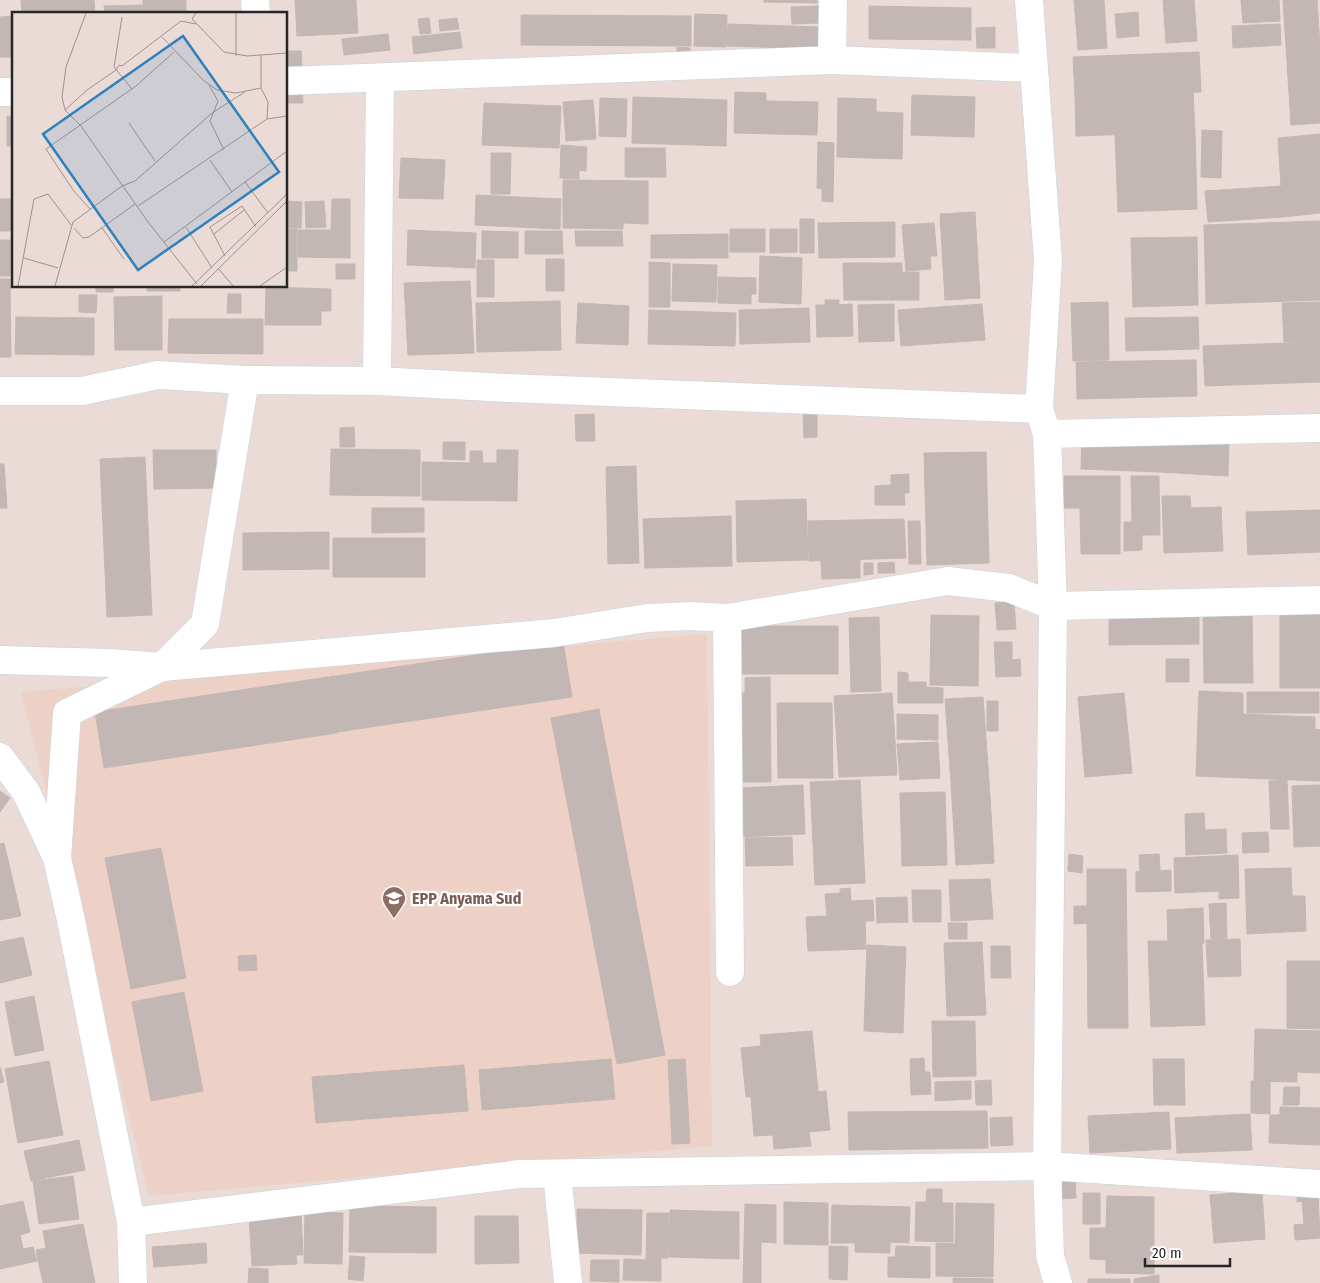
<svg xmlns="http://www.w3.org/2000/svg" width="1320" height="1283" font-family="'Fira Sans Condensed',sans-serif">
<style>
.education{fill:#edd1c6}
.building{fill:#c2b7b4;stroke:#c5b6b2}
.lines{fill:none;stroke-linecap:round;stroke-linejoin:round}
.minor-casing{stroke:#c6d2da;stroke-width:29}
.minor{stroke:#fff;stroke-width:28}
.labels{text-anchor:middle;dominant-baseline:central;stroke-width:4.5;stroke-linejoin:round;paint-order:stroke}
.education-label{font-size:16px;font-weight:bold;fill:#785e54;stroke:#fff;text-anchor:start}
.inset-road{fill:none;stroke:#9c9391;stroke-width:1}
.view{fill:#2f81bd;fill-opacity:0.15;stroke:#2f81bd;stroke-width:2.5}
.inset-edge{fill:none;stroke:#272727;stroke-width:2.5}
</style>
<rect width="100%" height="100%" fill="#eadbd7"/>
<path class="education" d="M707,634L712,1146L149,1196L21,692Z"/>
<path class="building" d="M21,0H94L95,14H22Z
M143,0H186V14H143Z
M295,0H356L358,33L297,36Z
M764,0H817V3L764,2Z
M1074,0H1104L1107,48L1078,50Z
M1163,0H1194L1197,41L1166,43Z
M1241,0H1279L1280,21L1243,23Z
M1283,0H1317L1320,46V123L1291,125Z
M142,5L143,14H105L104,6Z
M819,6L820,23L792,24L791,7Z
M869,6L971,8V40L869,39Z
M1138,12L1139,36L1117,38L1115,14Z
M695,14L727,15L726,47L694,46Z
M521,15L691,16V46L521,45Z
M14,16V57H0V17Z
M429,18L431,33L420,34L418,19Z
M457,18L459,29L440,31L439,20Z
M728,24L819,27V49L727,46Z
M1280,24L1281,45L1233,48L1232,26Z
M995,27V48H977L976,28Z
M460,32L462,48L414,54L412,37Z
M388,34L390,50L344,55L342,39Z
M677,47L690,48L689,62H677Z
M286,51H301L302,68L286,69Z
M1199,52L1201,92L1075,97L1073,57Z
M286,86H302L303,103H286Z
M735,92L766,93V101L818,102L817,135L734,133Z
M1193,92L1195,132L1076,136L1075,97Z
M912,95L975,97L974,137L911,135Z
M633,97L727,100L726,146L632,143Z
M600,98L627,99L626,137L599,136Z
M838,98L876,99V112L903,113L902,159L837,157Z
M593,100L596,139L566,141L563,102Z
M484,103L561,106L559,148L482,145Z
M7,116L14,117V146H7Z
M1202,130L1222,131L1221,178L1201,177Z
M1195,132L1197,209L1118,212L1115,135Z
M1320,134V213L1283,217L1278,138Z
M818,142L834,143L833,202L822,201V189L817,188Z
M561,145L587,147L586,171L579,170V179L560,178Z
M625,148H665L666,177H625Z
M491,153H511L510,194H491Z
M401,158L445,160L443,199L399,198Z
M563,180L648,181V224L623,223V229L563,228Z
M1281,186L1283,217L1208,222L1205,191Z
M476,195L561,199L560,229L475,225Z
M0,199H14V231H0Z
M332,199H350V258L298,257V230H331Z
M286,201L302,202L301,228H286Z
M324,201L326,227L306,228L305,202Z
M975,212L980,298L945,300L940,214Z
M800,219H814V253H800Z
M1320,221V300L1206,304L1204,225Z
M895,222V257L819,258L818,223Z
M934,223L937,256H930L931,269L906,271L902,225Z
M286,229H297V271H286Z
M730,229H765V252H730Z
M770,229H797V252L770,253Z
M408,230L476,233L475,268L407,265Z
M482,231L518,232V258H482Z
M525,231H562L563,254H525Z
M575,231H622L623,246H576Z
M728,234V258H651V235Z
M1197,237L1198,305L1133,307L1131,238Z
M0,240H10V276H0Z
M760,256L802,258L801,304L759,302Z
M546,259H564V291H546Z
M477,260H494V297H477Z
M649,262L670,263V307H649Z
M843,263H902V272H919V300H844Z
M336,264H355V279H336Z
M673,264L717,265L716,302L672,301Z
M718,277L756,278V294H751V304L718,303Z
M0,279H10L11,357H0Z
M470,281L474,353L408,355L404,283Z
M96,286H113V292H96Z
M147,286H180V291H147Z
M266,287L331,289V311H321V325H265Z
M228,294H241V313H227Z
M79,295H97L96,313L79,312Z
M162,296V350H115L114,297Z
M825,300H839V305L852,304L853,336L817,337L816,305H825Z
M560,301L561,350L477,352L476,303Z
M1108,302L1109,360L1073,361L1071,303Z
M1320,302V342H1284L1282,303Z
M578,303L629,306L628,345L576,343Z
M894,304V341L859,342L858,305Z
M982,304L985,340L901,346L898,310Z
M809,308L810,342L740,344L739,310Z
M649,310L736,313L735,346L648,344Z
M16,317L94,318V355L15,354Z
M1198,317L1199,349L1126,351L1125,318Z
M169,319H263V354L168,353Z
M1320,342V382L1205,386L1203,346Z
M1196,360L1197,396L1077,399L1076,362Z
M803,411L817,412V437L804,438Z
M594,414L595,441H576L575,415Z
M354,427L355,447H340V428Z
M1082,436L1161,439L1160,472L1081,469Z
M1161,439L1229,442L1228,476L1160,472Z
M443,442H465V460L443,459Z
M331,449L420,450V496L330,495Z
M153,450H216V488L154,489Z
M497,450H518L517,501L422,500V462L470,463V451H482L483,463H497Z
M986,452L989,563L927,565L924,453Z
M145,457L152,615L107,617L100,459Z
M0,464H4L7,508H0Z
M636,466L639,563L608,564L606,467Z
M909,474V493H904L905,505H875V486L891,485V475Z
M1064,476H1120V554H1081L1080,508H1064Z
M1131,476H1159L1160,535H1142V550L1124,551V522H1132Z
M1162,496H1190L1191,508L1221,507L1223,551L1164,553Z
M806,499L808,560L737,562L736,501Z
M372,508H424V532L372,533Z
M1320,510V552L1248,555L1246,512Z
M731,516L732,566L645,568L643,519Z
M904,519L906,558L809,561L808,521Z
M908,521H920L921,564H909Z
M329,532V569L243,570V533Z
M333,538H425V577H333Z
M860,560V578L822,579L821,561Z
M894,562L895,573H878V563Z
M864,563H873V574L864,575Z
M1014,602L1016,629L997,630L995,603Z
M1109,605H1199V644L1109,645Z
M1203,608H1252L1253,683H1204Z
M1280,612H1320V688H1280Z
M931,615L979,616L978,686L930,685Z
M879,617L881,691L851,692L849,618Z
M742,626H838V674H742Z
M563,642L572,697L337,732L329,677Z
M994,642H1012V660L1020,659L1021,676L996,677Z
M1166,659H1189V682H1166Z
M898,672L908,673V682H926V687L943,688V703H898Z
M328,677L337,733L104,768L95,712Z
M770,677L771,782H739L738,693H745V678Z
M1199,691L1243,693V714L1315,717V729L1320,730V781L1196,776Z
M1247,692H1319V713H1247Z
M892,693L897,775L839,777L834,696Z
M1124,693L1132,773L1085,777L1078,697Z
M983,697L989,781L951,783L945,699Z
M987,701H998V731H987Z
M777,703H832L833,778H778Z
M599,709L665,1055L617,1064L551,718Z
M897,714L938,715V740L897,739Z
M938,742L940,778L900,780L897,744Z
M860,780L865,883L815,885L810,782Z
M1287,780L1289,829H1271L1269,781Z
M989,781L994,863L956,865L951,783Z
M803,785L805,834L742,837L740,788Z
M1320,785V846L1294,847L1292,786Z
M0,791L10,798L0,812Z
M945,792L947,865L902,866L900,793Z
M1204,813L1205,830L1226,829L1227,853L1186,855L1185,814Z
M1268,832L1269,852L1243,853L1242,833Z
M792,837L793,865L746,866L745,838Z
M4,843L21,916L0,920V844Z
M161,848L186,978L131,989L105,858Z
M1069,854L1083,856L1082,873L1068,871Z
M1159,854L1160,871L1171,870V891L1136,892V872L1140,871L1139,855Z
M1238,855L1239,898L1219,899V891L1175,893L1174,858Z
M1291,868L1292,896H1305L1306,931L1247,934L1245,869Z
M1087,869H1126L1128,1028H1088L1087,923L1074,924V906H1087Z
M990,879L993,919L951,921L949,880Z
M850,888L851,901L873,900L874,921H865L866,949L808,951L806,917L827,916L825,894L840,893V889Z
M912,890H941V922H913Z
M907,897L908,922L877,923L876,898Z
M1226,903L1227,938L1211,939L1209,904Z
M1203,908L1204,943L1168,944L1167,910Z
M948,923H967V939H949Z
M23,937L32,975L0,983V942Z
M1240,939L1241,976L1208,977L1206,940Z
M1148,941H1167V944L1202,943L1205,1025L1151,1027Z
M982,942L986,1015L947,1016L944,943Z
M867,945L906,947L903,1033L864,1031Z
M991,946H1010L1011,978H991Z
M256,955L257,970L239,971L238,956Z
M1287,961H1320V1029L1287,1028Z
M184,992L203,1091L151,1101L132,1002Z
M34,996L44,1050L15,1056L5,1002Z
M932,1021H975L976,1076L933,1077Z
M1255,1029L1320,1031V1073L1297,1072V1082L1254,1081Z
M812,1031L818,1091L746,1097L741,1048L761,1046L760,1035Z
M924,1058L925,1072H930L931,1094L911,1095L910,1059Z
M611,1059L615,1099L482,1110L479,1070Z
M685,1059L690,1143L672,1144L668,1060Z
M1153,1059H1184L1185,1105H1154Z
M49,1061L63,1135L18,1143L5,1069Z
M464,1065L468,1111L316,1123L312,1077Z
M0,1067L4,1082L0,1083Z
M991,1080L992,1105H976L975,1081Z
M971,1081V1099L935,1101V1082Z
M1251,1081H1270V1114L1251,1113Z
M1284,1087H1300L1299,1105H1283Z
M826,1091L830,1130L809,1132L811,1146L774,1149L773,1135L754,1136L751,1097Z
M1280,1107L1320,1108V1145L1269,1143L1270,1115H1280Z
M987,1111L988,1148L849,1150L848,1112Z
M1169,1112L1171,1149L1090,1153L1088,1116Z
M1250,1114L1252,1150L1177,1153L1175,1118Z
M1012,1117L1013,1145L991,1146L990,1118Z
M79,1140L85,1170L31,1181L24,1151Z
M73,1176L79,1219L39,1224L33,1181Z
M1075,1177L1076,1198L1057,1199V1178Z
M927,1189H942V1203H953V1242L915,1241L916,1202H926Z
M1262,1191L1265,1239L1214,1243L1210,1195Z
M1083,1193H1100V1224H1083Z
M1318,1193L1320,1238L1295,1240L1294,1225L1304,1224L1302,1201L1297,1202V1195Z
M1107,1196L1154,1197V1274L1106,1273V1260L1090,1259V1228H1106Z
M23,1201L30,1232L20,1235L23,1249L33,1247L37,1261L0,1269V1206Z
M784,1202L828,1203V1245L784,1244Z
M956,1203L994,1204L993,1277L936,1276V1243L955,1244Z
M745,1204L776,1205V1243L761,1242V1283H743Z
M832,1205L910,1207L909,1243L890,1242V1253L855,1252V1243H831Z
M350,1206L436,1207V1253L349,1252Z
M577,1209L642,1210L641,1255L577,1253Z
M670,1210L739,1212V1259L669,1257Z
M301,1212L303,1255H296L297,1264L252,1266L249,1215Z
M305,1212L343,1213L342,1264L304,1263Z
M647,1213H669L668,1258H661V1281L623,1280L624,1259L646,1260Z
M475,1216H518L519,1263L475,1264Z
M83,1224L95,1283H43L36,1250L46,1248L43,1231Z
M206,1243L207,1263L154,1267L152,1247Z
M829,1246L848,1247L847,1280L829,1279Z
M896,1246L930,1247V1278L888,1277V1257H895Z
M350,1256L365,1257L363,1281L348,1279Z
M591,1260H619V1282L590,1281Z
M249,1268L268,1269V1283H248Z
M1159,1275V1283H1134V1279Z
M953,1278L993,1279V1283H953Z
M1088,1279H1130V1283H1088Z"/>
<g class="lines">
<g class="minor-casing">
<path id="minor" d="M255,0L256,14
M1029,0L1048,261L1039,409L1047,434L1053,606L1047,1166L1050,1256L1058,1283
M832,60L833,0
M286,81L832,60L1033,68
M0,92H14
M377,381L380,79
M0,391H82L158,375L245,380L377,381L508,388L1039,409
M1047,434L1320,428
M727,618L730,972
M0,660L110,663L162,667L554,633L647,618L691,616L727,618L948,581L1009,588L1053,606L1320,600
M0,757L26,792L57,858L71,920L131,1222L133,1283
M57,858L67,713L162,667L205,624L245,380
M557,1174L568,1283
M131,1222L520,1174L1047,1166L1320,1184"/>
</g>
<use href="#minor" class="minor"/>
</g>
<defs>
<g id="school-pin" transform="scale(1.25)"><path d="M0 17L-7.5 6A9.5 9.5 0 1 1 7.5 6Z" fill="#8d6e63" stroke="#fff"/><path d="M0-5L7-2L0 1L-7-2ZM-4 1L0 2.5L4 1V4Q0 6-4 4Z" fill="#fff"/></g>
</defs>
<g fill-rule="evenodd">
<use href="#school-pin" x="394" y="898"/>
</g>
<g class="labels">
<g class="education-label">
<text x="412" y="898">EPP Anyama Sud</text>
</g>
</g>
<g transform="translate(12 12)">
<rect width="275" height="275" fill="#eadbd7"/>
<path class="inset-road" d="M74,1L54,55L50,85L53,98L69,114L136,210L185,272M184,1L180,7L212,40L235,44L275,41M224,1V44M110,5L102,55L120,77M150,25L191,68L205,78L224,81L249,76M249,43V76L256,90L255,107M197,73L206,89L198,109L212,138M53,98L75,78L104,58L107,53L110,54L169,9L184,12M117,111L143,149M198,148L220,180M233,170L256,201M126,194L255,107L275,104M78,197L61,178L34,137L124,74L162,40M174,215L200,256M62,216L71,226L77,225L123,192M90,216L112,247M202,222L232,198M152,230L275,139M213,244L198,215L230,194L244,215M12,246L46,256M206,256L221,274M6,274L22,187L36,182L59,213M43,274L61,210L110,174L123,169L200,101L233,80M180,274L275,182M189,274L275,189M248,274L275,255"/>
<path class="view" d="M171,24L267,160L126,258L31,122Z"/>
<rect width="275" height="275" class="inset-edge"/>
</g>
<path d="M1145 1258v8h85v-8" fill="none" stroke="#272727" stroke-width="2.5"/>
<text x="1152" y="1258" font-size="15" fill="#272727" stroke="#ffffff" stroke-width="4" paint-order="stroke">20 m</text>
</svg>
